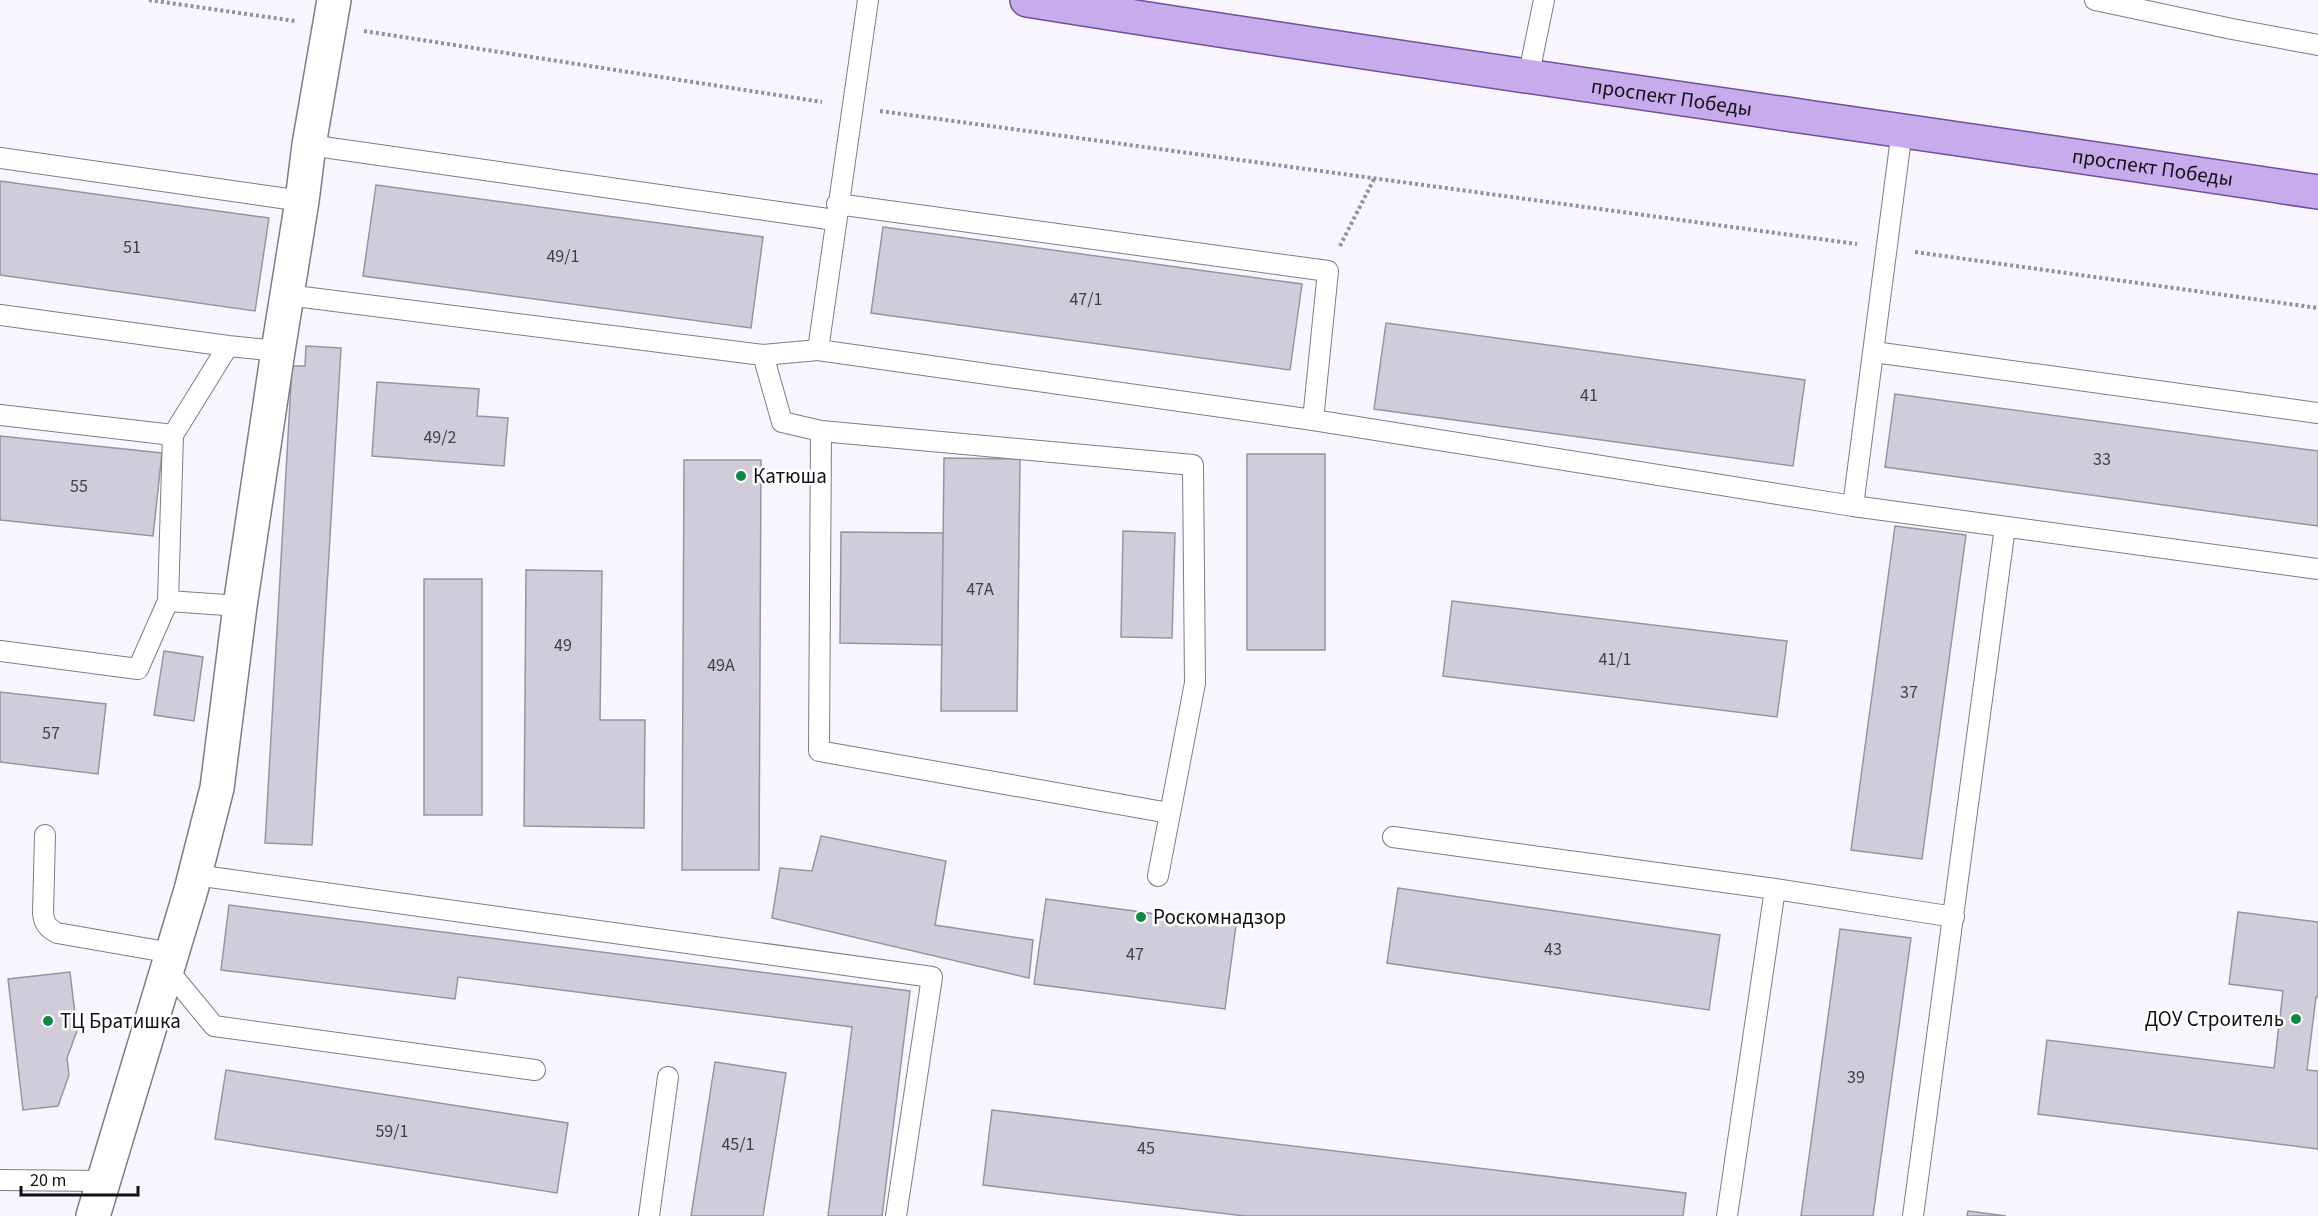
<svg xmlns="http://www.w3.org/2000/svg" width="2318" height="1216" font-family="'Source Sans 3',sans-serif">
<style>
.building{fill:#d1ccd9;stroke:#9893a0;stroke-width:1.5}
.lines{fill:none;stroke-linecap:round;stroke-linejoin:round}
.lane-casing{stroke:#807b87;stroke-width:22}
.street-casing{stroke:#807b87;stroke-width:36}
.primary-casing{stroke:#6f5099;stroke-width:36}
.path{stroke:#939198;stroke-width:4;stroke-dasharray:3 3;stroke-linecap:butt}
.lane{stroke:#fff;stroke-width:20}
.street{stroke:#fff;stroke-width:33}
.primary{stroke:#c7abed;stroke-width:33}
.poi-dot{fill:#0e8a45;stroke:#fff;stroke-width:2}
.labels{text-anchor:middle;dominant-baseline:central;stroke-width:5;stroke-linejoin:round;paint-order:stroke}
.number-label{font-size:18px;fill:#413f45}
.street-label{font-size:21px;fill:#111014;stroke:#fff}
.poi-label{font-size:21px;fill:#111014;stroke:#fff;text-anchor:start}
</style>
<rect width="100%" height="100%" fill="#f8f5fe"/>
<path class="building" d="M0,181L269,218L255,311L0,275Z
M376,185L763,237L751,328L363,276Z
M883,227L1302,284L1290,370L871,313Z
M1386,323L1805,380L1793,466L1374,409Z
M306,346L341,348L312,845L265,843L292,366H305Z
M377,382L479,389L477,416L508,418L504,466L372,456Z
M1895,394L2318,451V526L1885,467Z
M0,436L162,453L153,536L0,520Z
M1247,454H1325V650H1247Z
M944,458L1020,459L1017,711H941Z
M684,460H761L759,870H682Z
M1895,526L1966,535L1922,859L1851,850Z
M1123,531L1175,533L1172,638L1121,637Z
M841,532L943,533L942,645L840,643Z
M526,570L602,571L600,720H645L644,828L524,826Z
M424,579H482V815H424Z
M1452,601L1787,641L1777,717L1443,676Z
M164,651L203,657L194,721L154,715Z
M0,692L106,704L98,774L0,762Z
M821,836L946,861L935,925L1033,940L1029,978L772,918L780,868L812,871Z
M1398,888L1720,935L1709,1010L1387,963Z
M1046,899L1236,925L1225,1009L1034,984Z
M229,905L910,991L882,1216H828L852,1027L458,977L455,999L221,970Z
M2238,912L2318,922V997H2316L2307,1070L2318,1071V1149L2038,1114L2047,1040L2274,1068L2283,991L2229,984Z
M1840,929L1911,938L1873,1216H1801Z
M70,972L77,1031L67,1058L69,1075L58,1106L23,1110L8,979Z
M715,1062L786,1073L763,1216H691Z
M226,1070L568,1123L557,1193L215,1139Z
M992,1110L1686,1193L1683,1216H1245L983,1185Z
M1968,1211L2006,1216H1967Z"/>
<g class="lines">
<g class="lane-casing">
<path id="lane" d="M2095,0L2232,29L2318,45
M1528,78L1544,0
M309,145L835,220
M0,158L302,201
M837,204L1328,271L1313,420
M287,295L763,355L818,350L1313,420L1853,506L2318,569
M0,315L228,346L278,351
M818,350L868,0
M1874,352L2318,413
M763,355L782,422L821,431L819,751L1169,813
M0,415L173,435
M821,431L1193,465L1195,683L1158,876
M1853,506L1902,130
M168,601L173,435L228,346
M0,651L138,669L168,601L240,606
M45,835L43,913C44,924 48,928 57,933L172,953
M1393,837L1775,889L1954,917
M195,875L932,977L896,1216
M167,969L214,1026L535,1070
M0,1180L102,1181
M649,1216L668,1077
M1727,1216L1775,889
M1913,1216L2005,527"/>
</g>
<g class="street-casing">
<path id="street" d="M93,1216L191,890L217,788L240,606L278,351L302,201L309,145L334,0"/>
</g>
<g class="primary-casing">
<g id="primary">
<path id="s1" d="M1027,0C1457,69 1888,127 2318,192"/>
</g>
</g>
<path class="path" d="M149,0L295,21
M364,31L822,102
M880,111L1857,244
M1340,246L1375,177
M1915,252L2318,308"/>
<use href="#lane" class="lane"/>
<use href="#street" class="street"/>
<use href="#primary" class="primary"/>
</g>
<g class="poi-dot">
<circle cx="741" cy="476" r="6"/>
<circle cx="1141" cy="917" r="6"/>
<circle cx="2296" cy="1019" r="6"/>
<circle cx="48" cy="1021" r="6"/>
</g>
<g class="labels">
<g class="number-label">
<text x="132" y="247">51</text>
<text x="563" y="256">49/1</text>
<text x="1086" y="299">47/1</text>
<text x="1589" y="395">41</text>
<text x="440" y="437">49/2</text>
<text x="2102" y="459">33</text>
<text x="79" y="486">55</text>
<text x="980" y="589">47А</text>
<text x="563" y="645">49</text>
<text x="1615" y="659">41/1</text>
<text x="721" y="665">49А</text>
<text x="1909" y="692">37</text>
<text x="51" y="733">57</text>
<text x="1553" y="949">43</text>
<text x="1135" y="954">47</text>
<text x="1856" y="1077">39</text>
<text x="392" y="1131">59/1</text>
<text x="738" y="1144">45/1</text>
<text x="1146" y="1148">45</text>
</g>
<g class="street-label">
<text stroke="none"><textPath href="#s1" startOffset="652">проспект Победы</textPath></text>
<text stroke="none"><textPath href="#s1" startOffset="1138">проспект Победы</textPath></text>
</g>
<g class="poi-label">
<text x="753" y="476">Катюша</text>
<text x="1153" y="917">Роскомнадзор</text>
<text x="2284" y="1019" text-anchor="end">ДОУ Строитель</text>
<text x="60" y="1021">ТЦ Братишка</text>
</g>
</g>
<path d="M21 1186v9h117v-9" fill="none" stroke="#111014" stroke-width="3"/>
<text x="30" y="1186" font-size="18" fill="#111014" stroke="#ffffff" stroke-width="4.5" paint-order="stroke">20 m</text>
</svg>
